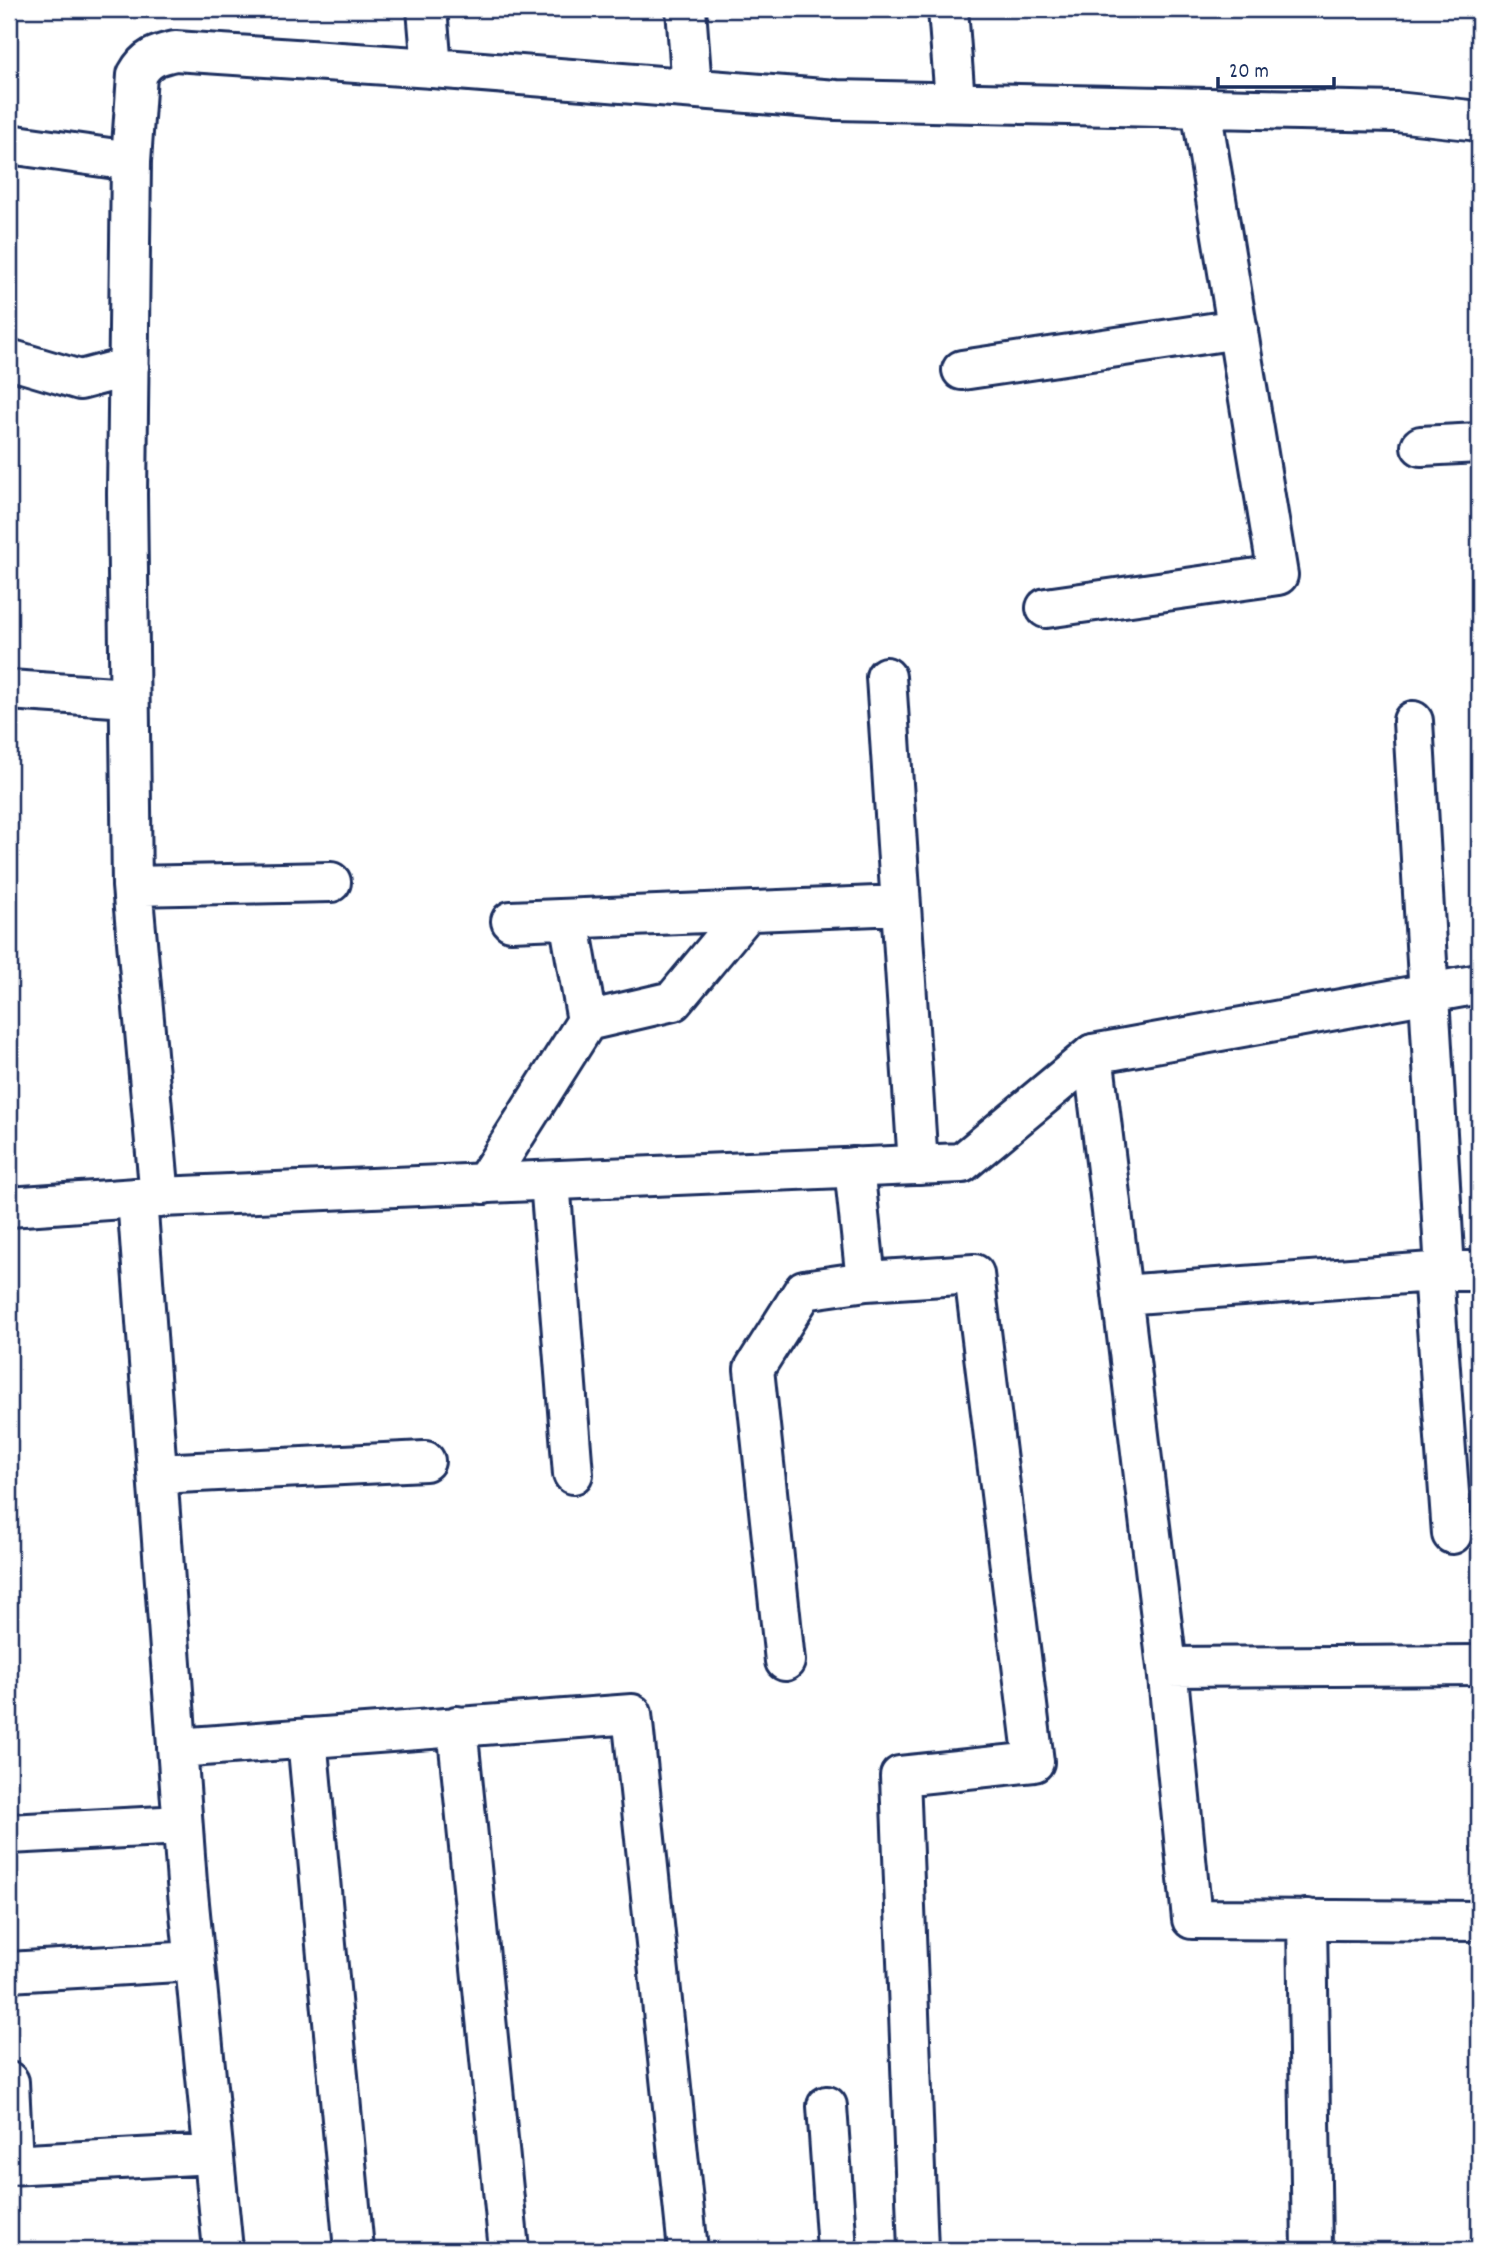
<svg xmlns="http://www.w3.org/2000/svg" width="1488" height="2259" font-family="Dekko,sans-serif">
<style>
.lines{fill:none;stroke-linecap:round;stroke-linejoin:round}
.minor-casing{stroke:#1b2f5e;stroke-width:44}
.tertiary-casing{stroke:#1b2f5e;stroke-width:44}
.minor{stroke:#fff;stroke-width:38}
.tertiary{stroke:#fff;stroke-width:38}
</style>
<rect width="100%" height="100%" fill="#fff"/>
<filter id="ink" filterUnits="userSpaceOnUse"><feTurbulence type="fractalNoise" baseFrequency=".0143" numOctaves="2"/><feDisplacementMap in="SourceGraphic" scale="14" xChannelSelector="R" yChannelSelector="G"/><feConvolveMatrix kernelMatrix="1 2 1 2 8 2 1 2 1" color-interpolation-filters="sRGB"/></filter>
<g filter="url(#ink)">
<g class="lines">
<g class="minor-casing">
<path id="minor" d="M427,9L432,68
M686,9L692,88
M948,9L955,101
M9,144L131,161L127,494L132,886L160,1198
M131,161L137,75C146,58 157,55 175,51L432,68L836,100L1396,112L1479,121
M9,359L80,380L129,367
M962,370L1238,329
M1421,446L1479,443
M1046,608L1278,575L1201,108
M886,677L918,1165
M9,690L129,698
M1413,721L1445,1271H1479
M132,886L331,882
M569,919L587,1021
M511,921L901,905
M1093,1054L1167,1667L1479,1665
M550,1181L573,1474
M484,1184L587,1021L673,1001L747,912
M137,1198L187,1883L223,2250
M1433,1272L1452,1534
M866,1281L974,1274L1034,1762L900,1776L918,2250
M1122,1295L1445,1271
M157,1474L425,1461
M785,1661L754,1369L804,1290L866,1281L854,1167
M1167,1667L1192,1919L1479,1921
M457,1726L509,2250
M307,1738L354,2250
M177,1748L632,1714L688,2250
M9,1834L182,1825
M1307,1919L1312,2250
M9,1972L194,1961
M9,2082L13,2164
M827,2106L837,2250
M9,2165L213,2154"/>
</g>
<g class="tertiary-casing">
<path id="tertiary" d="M9,1207L137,1198L962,1163L1093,1054L1479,984"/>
</g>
<use href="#minor" class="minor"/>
<use href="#tertiary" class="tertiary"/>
</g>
</g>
<rect width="1488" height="2259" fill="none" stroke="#fff" stroke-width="35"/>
<rect x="18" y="18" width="1453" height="2224" fill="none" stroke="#1b2f5e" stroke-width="2.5" filter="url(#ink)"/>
<path d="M1218 77v10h116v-10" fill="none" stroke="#1b2f5e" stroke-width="3.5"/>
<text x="1229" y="77" font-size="21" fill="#1b2f5e" stroke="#ffffff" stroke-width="5" paint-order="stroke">20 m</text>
</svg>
